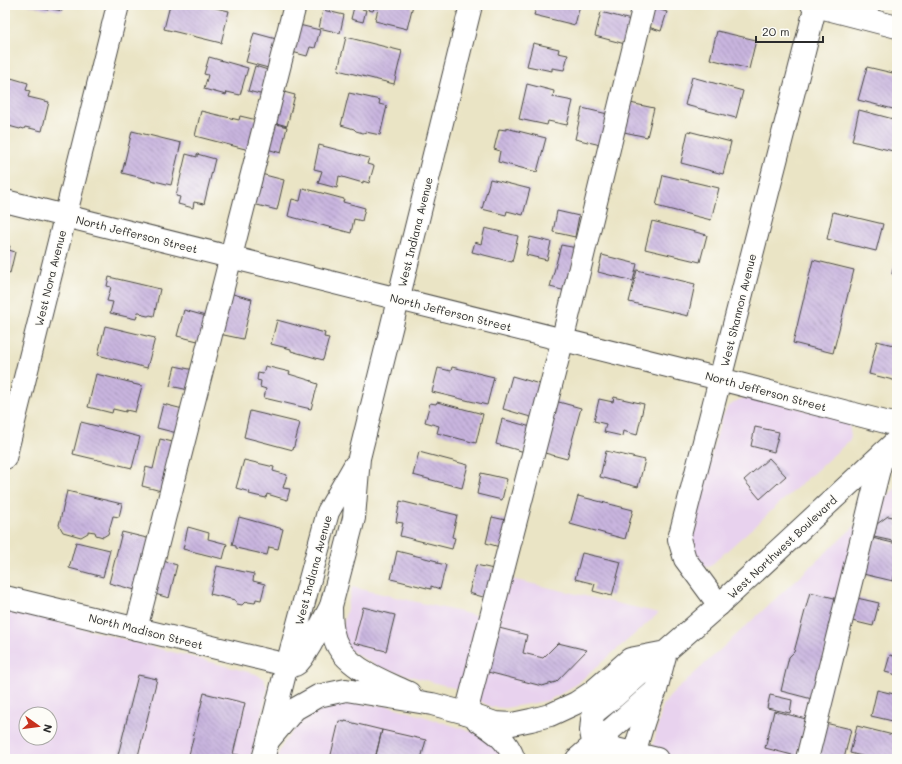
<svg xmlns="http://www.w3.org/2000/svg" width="902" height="764" font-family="Mali,sans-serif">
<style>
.built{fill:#e8d2ee;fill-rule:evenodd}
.building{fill:url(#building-back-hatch)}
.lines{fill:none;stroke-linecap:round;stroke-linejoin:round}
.minor-casing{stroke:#484742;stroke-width:24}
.major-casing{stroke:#484742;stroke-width:24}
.minor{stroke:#fff;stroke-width:22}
.major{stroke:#fff;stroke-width:22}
.labels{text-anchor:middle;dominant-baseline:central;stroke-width:3;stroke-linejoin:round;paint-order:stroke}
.street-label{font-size:11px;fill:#2b2b2b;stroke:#fdfcf7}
</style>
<defs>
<pattern id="building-back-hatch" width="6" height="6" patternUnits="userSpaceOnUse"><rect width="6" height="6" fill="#c9b5df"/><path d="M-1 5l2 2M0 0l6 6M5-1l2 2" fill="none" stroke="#a393b5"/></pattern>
</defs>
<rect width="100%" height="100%" fill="#fdfcf7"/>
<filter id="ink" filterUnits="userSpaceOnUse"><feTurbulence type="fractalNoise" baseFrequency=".025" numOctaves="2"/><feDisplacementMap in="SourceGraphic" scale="8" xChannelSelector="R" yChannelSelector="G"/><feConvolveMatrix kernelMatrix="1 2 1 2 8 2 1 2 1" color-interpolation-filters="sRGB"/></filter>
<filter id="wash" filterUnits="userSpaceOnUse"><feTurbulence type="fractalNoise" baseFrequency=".012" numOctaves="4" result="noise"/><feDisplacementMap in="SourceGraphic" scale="16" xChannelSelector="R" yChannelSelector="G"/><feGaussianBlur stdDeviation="0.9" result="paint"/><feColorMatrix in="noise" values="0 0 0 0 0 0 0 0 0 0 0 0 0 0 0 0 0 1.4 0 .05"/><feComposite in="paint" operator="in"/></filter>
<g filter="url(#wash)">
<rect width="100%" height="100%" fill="#eae4c5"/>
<path class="built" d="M747,397H754L846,420L849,425L851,436L849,441L710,566L705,567L700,563L691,549L690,539L691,529L722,417L728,407L738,400Z
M897,487V543L869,536L813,759H650L663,705L671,695Z
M507,578L659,613L578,683L559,695L546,701L505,708L491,707L458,689L378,667L346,648L341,633L352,587L495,620Z
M5,608L256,674L264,679L267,688L266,696L251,759H5ZM26,714H50V738H26Z
M343,702L390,706L480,734L497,744L506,759H277L279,752L285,741L296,727L309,715L330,706Z"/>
<g id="blocks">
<path class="building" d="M28,5H64L62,11L48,8V10Z
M170,5H203L229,11L221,43L164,29Z
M367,5H413L407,29L375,21L378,9L374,8L373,11L368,10L369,7L366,6Z
M537,5H580L575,25L534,15Z
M354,7L366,10L363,22L351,19Z
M654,8L667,12L661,31L648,27Z
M323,10L344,15L340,33L319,28Z
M601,12L631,20L625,44L595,36Z
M299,25L320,30L315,48L310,47L307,56L292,52Z
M717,31L756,40L749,69L710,59Z
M254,33L280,40L272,69L246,62Z
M346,37L402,51L394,84L338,70Z
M533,43L559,49L558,53L568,55L564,70L552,68V71L527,66Z
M209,57L248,68L240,95L227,92L226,95L204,89L208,75L204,74Z
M255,66L271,71L264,95L248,91Z
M867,67L897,74V110L858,100Z
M692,77L743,91L736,118L685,105Z
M11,78L28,83L26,90L30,91L28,97L49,102L42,131L25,127L24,129L21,128L20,129L5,125V97H6Z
M527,84L554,91L553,97L573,101L567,125L548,121L547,125L519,119Z
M280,91L295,95L287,126L273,122Z
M349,93L380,100L379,104L387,106L380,135L366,132L363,133L356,131L354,129L341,125Z
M630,103L654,108L647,137L624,132Z
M582,108L612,115L605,146L575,139Z
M859,110L897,120V134L893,151L852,141Z
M201,111L239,120L240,116L257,120L249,150L195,136Z
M273,123L287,127L281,153L267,149Z
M506,128L546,138L537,172L498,162L500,151L494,149L499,129L506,130Z
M132,131L181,143L171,185L122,173Z
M688,131L731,142L723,174L681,163Z
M319,145L369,158L367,164L374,166L369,183L363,181V183L339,176L337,188L318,183L322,171L314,169Z
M186,154L197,157V154L215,159L204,204L194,202L193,208L178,204L180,197L176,196Z
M261,174L284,180L277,210L253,204Z
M663,175L719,188L711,220L656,206Z
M490,179L530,189L523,215L507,211L506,215L482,209Z
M303,188L344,199L343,202L365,208L362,221L354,219L351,233L288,216L292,199L300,201Z
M557,211L579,216L575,237L553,232Z
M833,212L883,224L876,251L827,239Z
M652,221L707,235L700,262L645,249Z
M485,228L518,236L512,262L472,252L475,242L481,244Z
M530,237L551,242L547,260L526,255Z
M5,245L10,246L9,250L15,252L10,273L5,271Z
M561,245L577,248L566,291L550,287Z
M602,255L637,264L633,281L598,272Z
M896,256H897V275L892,274Z
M813,260L854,270L833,353L793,343Z
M637,270L695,284L688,316L629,302Z
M109,277L160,289L154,316L150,315L148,316L143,315L140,312H138L136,319L110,313L113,302L107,301L111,287L107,286Z
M229,293L252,299L243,339L219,334Z
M184,310L209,317L202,342L177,336Z
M277,320L325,333L324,337L329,338L323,360L291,351V349L271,344Z
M105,326L155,338L147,368L98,355Z
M877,341L897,346V381L869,374Z
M175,366L194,370L189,390L170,386Z
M265,366L290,372L289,374L312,381V382L318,384L311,409L264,398L266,389L260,387L261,381L257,380L258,373L263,374Z
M452,367L494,377L487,405L432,392L438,368L451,371Z
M96,374L133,383V384L142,386L135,412L126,410V412L113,409L112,413L88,407Z
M512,376L543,385L534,418L503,409Z
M614,397L644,404L637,435L623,431L622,436L604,432L606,424L594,421L599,399L613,402Z
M555,401L581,408L567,459L541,452Z
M437,402L483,414L476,443L437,433L439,426L425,422L430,403L436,404Z
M163,404L183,409L177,433L157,428Z
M250,411L300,423L293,450L244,437Z
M502,419L531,427L525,452L496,444Z
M81,422L140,437L132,468L73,454Z
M755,427L779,432L774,452L751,446Z
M160,439L177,443L165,492L142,486L146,467L153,469Z
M606,451L645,460L638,487L600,477Z
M419,452L468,465L462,488L413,475Z
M769,458L786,476L760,499L744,480Z
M244,460L274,467L273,471L287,475L283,488L290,489L287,500L267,494L266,498L249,494L250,492L236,488Z
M481,473L507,479L502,500L477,494Z
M67,491L122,504L119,517L113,516L108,534L103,537L96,535L95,532L88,531V533L81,537L63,532L59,525Z
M578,496L633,510L625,539L570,524Z
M400,501L457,515L452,537L455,538L452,549L400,536L403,523L396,522Z
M897,514V542L874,537L877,524L888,516L893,517Z
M239,517L283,529L278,549L269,547L267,555L236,548V546L232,545Z
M492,517L510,521L503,548L486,543Z
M188,527L209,533L208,539L227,544L223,559L183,549Z
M122,532L151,539L139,591L109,583Z
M872,538L897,544V566L893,581L863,574Z
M76,542L110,550L103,577L69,568Z
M397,551L437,561V563L446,565L440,589L431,586V589L391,579Z
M582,553L621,562L612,596L593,591L595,584L575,579Z
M163,561L177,565L169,598L155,594Z
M476,565L498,570L490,599L469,593Z
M217,566L254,574L253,581L265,584L261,600L256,599L255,603L248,602L247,603L245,602L242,605L237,604L235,600L210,594Z
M810,592L838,599L812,699L781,691L789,657L794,652Z
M857,598L879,603L873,626L852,621Z
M363,607L395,615L386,651L354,643Z
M499,628L527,635L523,653L543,658L558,643L587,650L556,682L542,686L488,672Z
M890,655L897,657V675L885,672Z
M138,675L157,679L138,756L149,759H117Z
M877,690L894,694L895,690H897V722L871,716Z
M204,693L245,703L233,754L239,755L238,759H188Z
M770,695L792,700L790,713L767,708Z
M774,711L806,719L796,756L765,748Z
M339,721L345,722V721L382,730L375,759H330Z
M825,723L851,729L844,759H818Z
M857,726L897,736V759H873L850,753Z
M382,730L426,740L421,759H375Z"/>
</g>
</g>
<g filter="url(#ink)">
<use href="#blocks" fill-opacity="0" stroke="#484742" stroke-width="1"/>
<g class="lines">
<g class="minor-casing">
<path id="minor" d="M812,5L897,27
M5,201L720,379L897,425
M5,458L118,5
M5,597L287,665L290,666L295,665L298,663L303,657L311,644L331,606L354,518L359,458L471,5
M719,605L685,559L679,539L816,5
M136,629L295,5
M466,713L557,362L644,5
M268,741L287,665L328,512L355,465
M595,744L657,759
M633,759C639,735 645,713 656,690
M807,759L883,453"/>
</g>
<g class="major-casing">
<path id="major" d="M331,606C331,618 331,629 335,640C345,668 384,681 409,693
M477,720C494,731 507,739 514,759
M595,744L592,737L591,731L592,720L594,713L614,697L719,605L897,440
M263,759L268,741L295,709L318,696L346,690L432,704L466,713L495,723L512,724L531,720L550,715L576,703L591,693L630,659L666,652
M577,759L656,690L666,652"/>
</g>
<use href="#minor" class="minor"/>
<use href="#major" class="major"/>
</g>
</g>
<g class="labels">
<g class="street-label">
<text transform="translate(415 232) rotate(-76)">West Indiana Avenue</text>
<text transform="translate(137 234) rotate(14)">North Jefferson Street</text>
<text transform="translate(50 278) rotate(-76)">West Nora Avenue</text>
<text transform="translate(738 310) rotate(-76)">West Shannon Avenue</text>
<text transform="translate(451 312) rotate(14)">North Jefferson Street</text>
<text transform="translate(766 391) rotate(15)">North Jefferson Street</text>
<text transform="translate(782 547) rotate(-43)">West Northwest Boulevard</text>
<text transform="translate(313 570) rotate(-75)">West Indiana Avenue</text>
<text transform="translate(146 631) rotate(14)">North Madison Street</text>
</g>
</g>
<rect width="902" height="764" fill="none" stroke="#fdfcf7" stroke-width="20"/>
<g transform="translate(38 726) rotate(104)"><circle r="19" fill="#fdfcf7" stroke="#a9a8a5"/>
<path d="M0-3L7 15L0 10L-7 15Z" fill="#c8321e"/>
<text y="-6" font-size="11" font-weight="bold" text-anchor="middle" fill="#2b2b2b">N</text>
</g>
<path d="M756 36v6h67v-6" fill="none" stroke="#2b2b2b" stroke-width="2"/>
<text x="762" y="36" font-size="12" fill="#2b2b2b" stroke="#fdfcf7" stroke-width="3" paint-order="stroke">20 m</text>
</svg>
